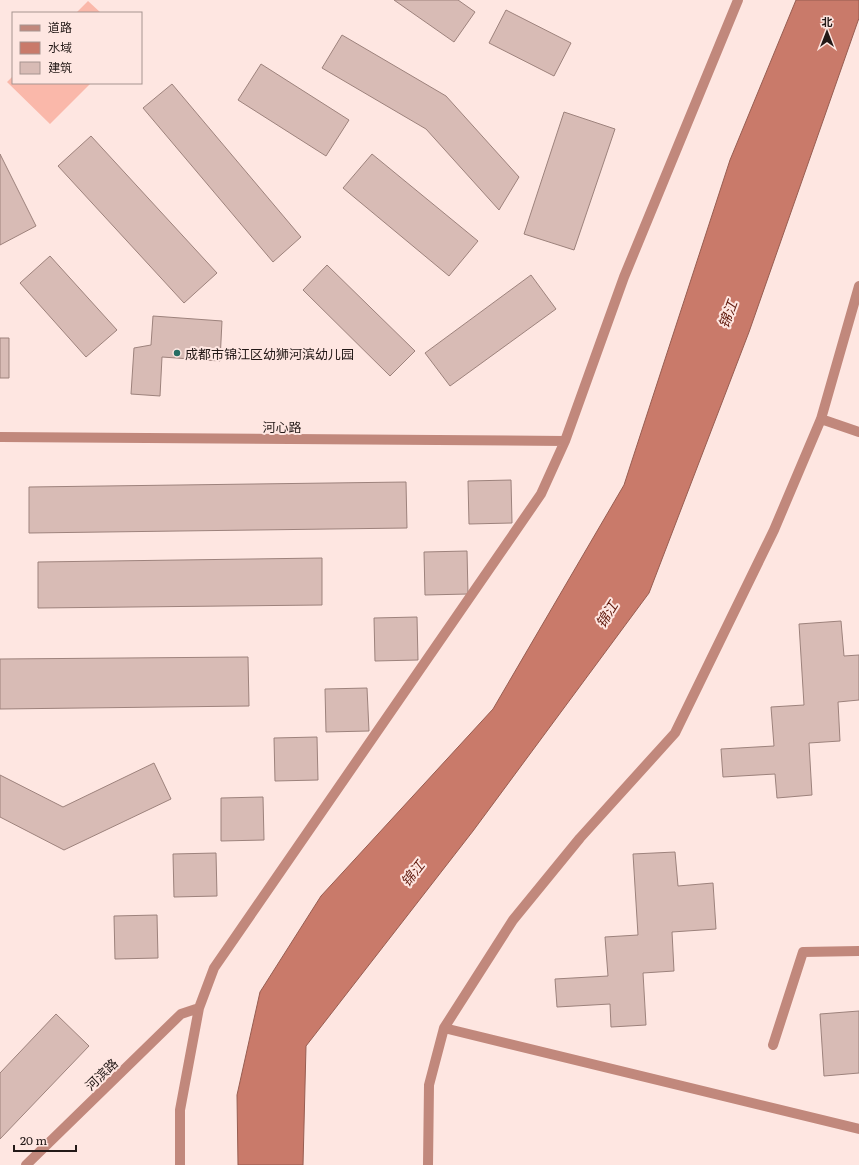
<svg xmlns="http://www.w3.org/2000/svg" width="859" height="1165" font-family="Literata,'Noto Sans SC',serif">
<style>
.green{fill:#fab8aa}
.water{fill:#c97a6a;stroke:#975d51}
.building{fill:#d8bbb5;stroke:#9d827c}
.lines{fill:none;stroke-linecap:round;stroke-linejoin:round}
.minor{stroke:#c1887c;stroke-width:10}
.poi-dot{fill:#266d63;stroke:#fee6e1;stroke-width:1.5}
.labels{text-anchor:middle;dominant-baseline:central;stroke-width:4;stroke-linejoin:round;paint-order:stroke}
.poi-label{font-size:13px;fill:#231917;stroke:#fee6e1;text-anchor:start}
.street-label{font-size:13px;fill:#231917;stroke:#fee6e1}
.water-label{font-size:14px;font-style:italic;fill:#60190c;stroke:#fee6e1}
</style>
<rect width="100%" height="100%" fill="#fee6e1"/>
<path class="green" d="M88,1L101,13H76Z
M13,76V83H91L50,124L7,82Z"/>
<path class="water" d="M796,0H859V18L749,332L649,593L473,831L306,1046L303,1165H238L237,1095L260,992L321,896L493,709L624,485L730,160Z"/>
<path class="building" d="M394,0H458L475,12L454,42Z
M506,10L571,43L554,76L489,43Z
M342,35L446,96L519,177L499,210L426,129L322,68Z
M261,64L349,120L326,156L238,100Z
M172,84L301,237L273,262L143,108Z
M564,112L615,129L574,250L524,234Z
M91,136L217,273L184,303L58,166Z
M0,154L36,226L0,245Z
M372,154L478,241L449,276L343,188Z
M50,256L117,330L86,357L20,283Z
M327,265L415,351L390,376L303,290Z
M531,275L556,309L450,386L425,353Z
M153,316L222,321L220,361L162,357L160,396L131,394L134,348L151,345Z
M0,338H9V378H0Z
M511,480L512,523L469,524L468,481Z
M406,482L407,528L29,533V487Z
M467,551L468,594L425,595L424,552Z
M322,558V605L38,608V562Z
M417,617L418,660L375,661L374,618Z
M841,621L844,656L859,655V700L838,702L840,741L809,743L812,795L777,798L775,774L723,777L721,749L774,746L771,707L804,705L799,624Z
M248,657L249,706L0,709V659Z
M367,688L369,731L326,732L325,689Z
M317,737L318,780L275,781L274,738Z
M154,763L171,799L64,850L0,817V775L63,807Z
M263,797L264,840L221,841V798Z
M675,852L678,886L713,883L716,929L672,932L674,971L643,973L646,1025L611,1027L610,1004L557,1007L555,979L608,976L605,937L638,935L633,854Z
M216,853L217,896L174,897L173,854Z
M157,915L158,958L115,959L114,916Z
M859,1011V1073L824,1076L820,1014Z
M56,1014L89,1046L0,1139V1073Z"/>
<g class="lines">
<path class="minor" d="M821,419L859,432
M0,437L565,441
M444,1028L859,1129
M773,1045L803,952L859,951
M26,1165L181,1014L199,1008
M180,1165V1110L199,1008L214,968L541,494L565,441L624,277L738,0
M428,1165L429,1085L444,1028L513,920L580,838L675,733L774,530L821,419L859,286"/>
</g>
<circle class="poi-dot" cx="177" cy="353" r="4"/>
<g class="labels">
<g class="poi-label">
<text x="185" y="353">成都市锦江区幼狮河滨幼儿园</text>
</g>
<g class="street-label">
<text x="282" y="426">河心路</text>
<text transform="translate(101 1074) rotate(-44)">河滨路</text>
</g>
<g class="water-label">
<text transform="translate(727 314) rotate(-70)">锦江</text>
<text transform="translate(606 614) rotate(-58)">锦江</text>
<text transform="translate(412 873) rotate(-52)">锦江</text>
</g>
</g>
<rect x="12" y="12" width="130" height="72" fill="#fee6e1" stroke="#a69490"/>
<rect x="20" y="25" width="20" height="6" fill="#c1887c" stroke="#a69490"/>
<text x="48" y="32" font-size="12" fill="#231917">道路</text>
<rect x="20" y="42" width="20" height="12" fill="#c97a6a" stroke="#a69490"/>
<text x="48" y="52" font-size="12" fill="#231917">水域</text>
<rect x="20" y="62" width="20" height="12" fill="#d8bbb5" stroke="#a69490"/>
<text x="48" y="72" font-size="12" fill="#231917">建筑</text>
<g transform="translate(827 32)" stroke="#fee6e1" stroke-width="3" paint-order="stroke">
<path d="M0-3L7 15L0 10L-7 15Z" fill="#231917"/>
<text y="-6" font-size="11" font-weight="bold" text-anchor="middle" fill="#231917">北</text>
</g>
<path d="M14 1145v6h62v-6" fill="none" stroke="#231917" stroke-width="2"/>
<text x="20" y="1145" font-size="12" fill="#231917" stroke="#fee6e1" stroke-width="3" paint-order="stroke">20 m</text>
</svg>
